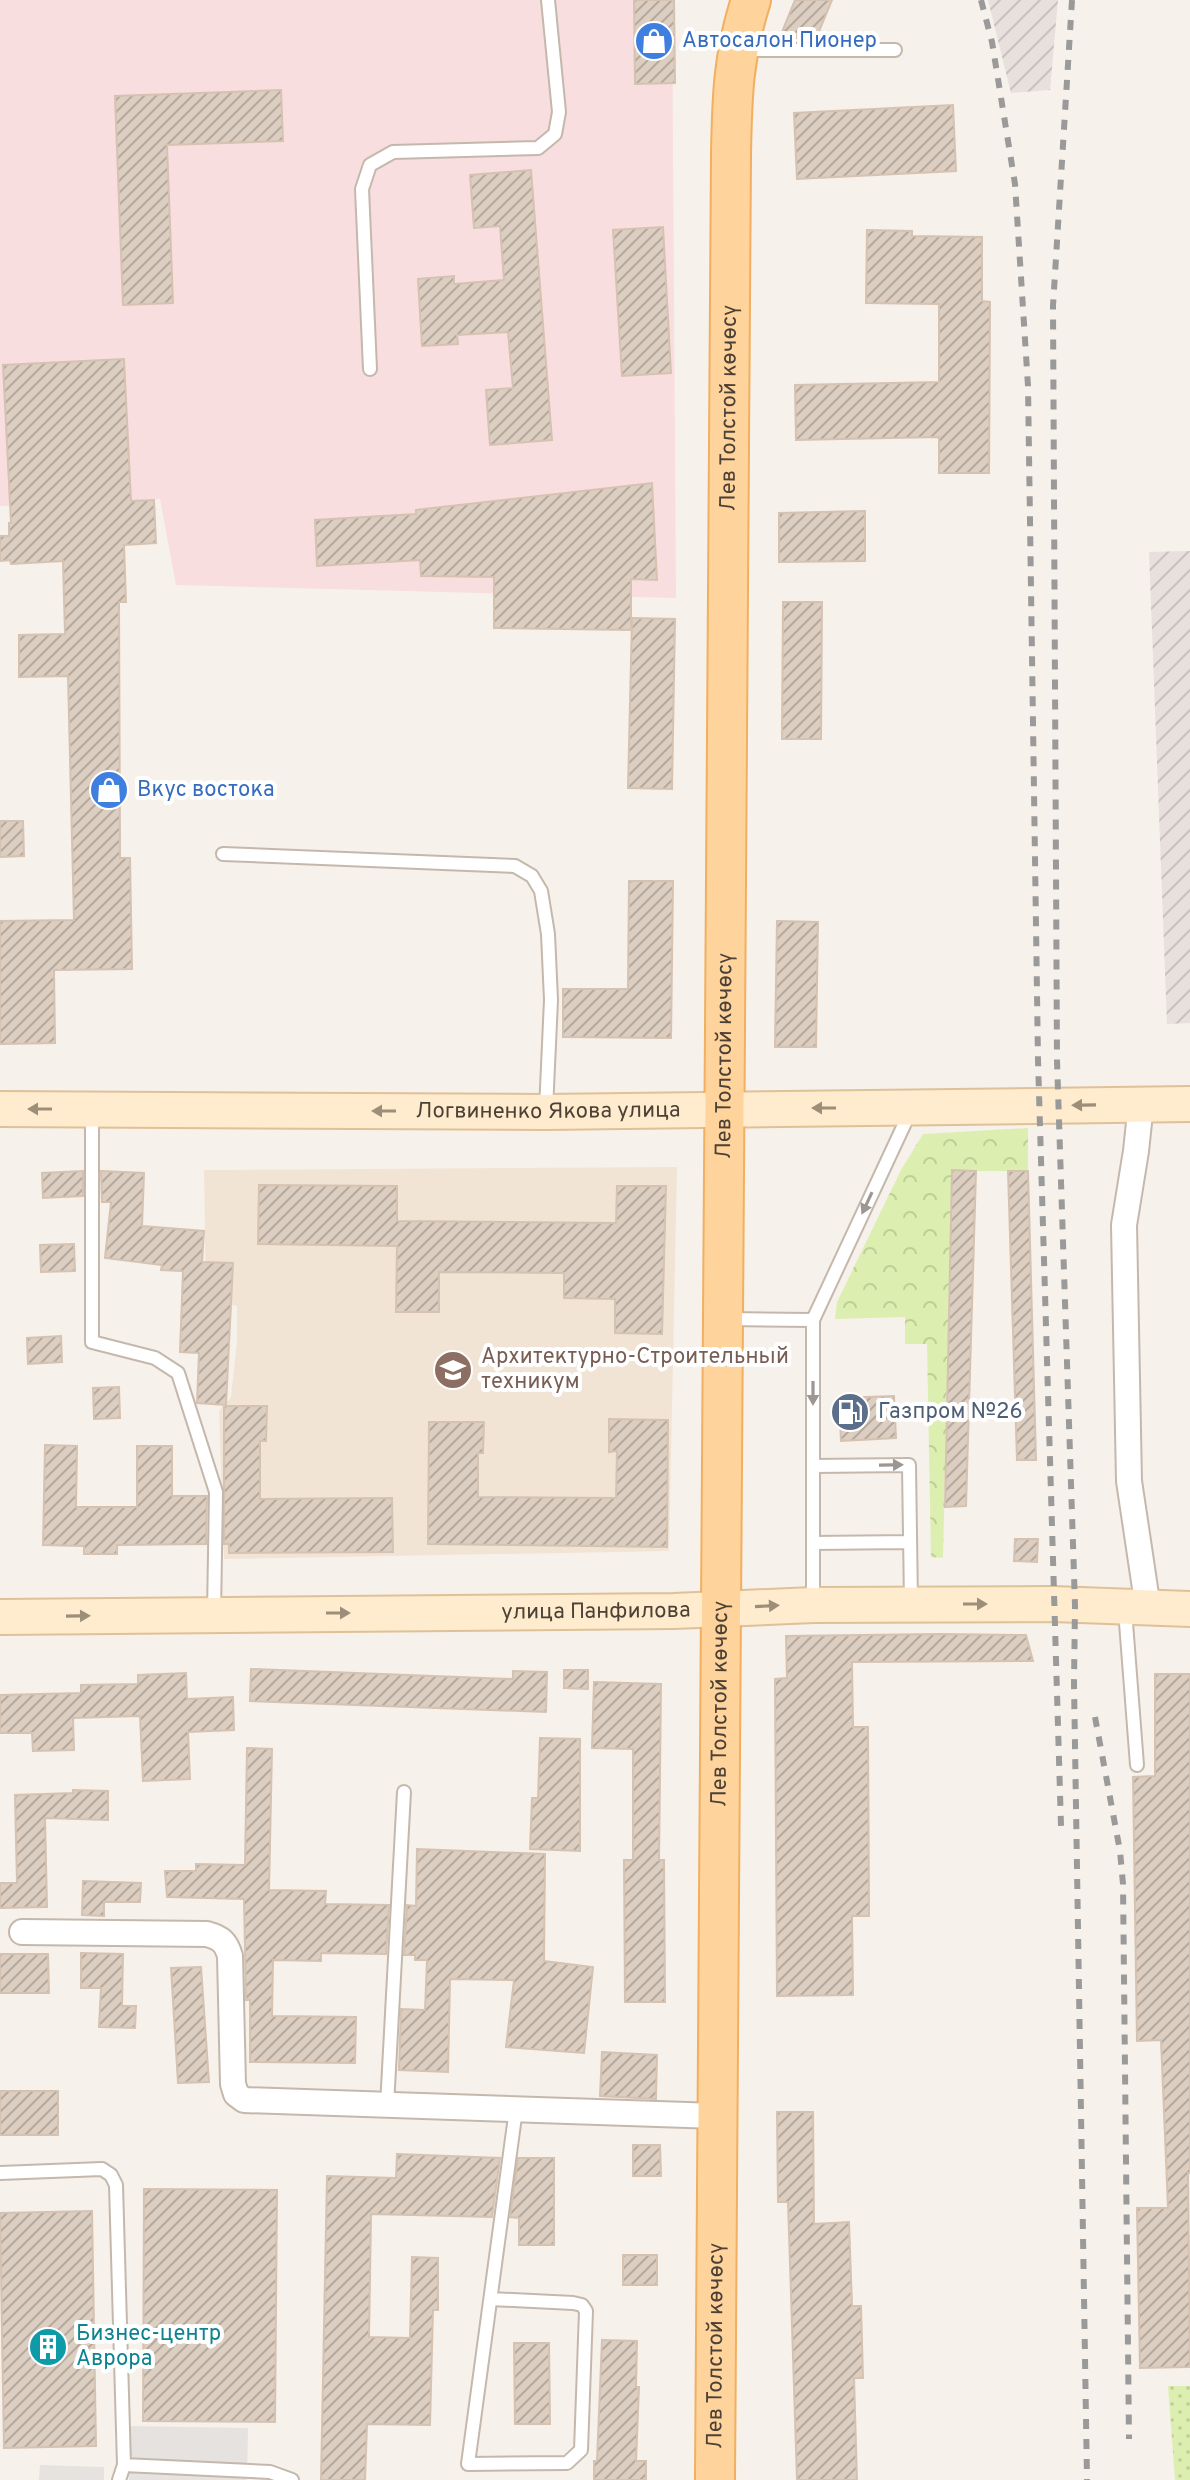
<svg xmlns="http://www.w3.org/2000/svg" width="1190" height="2480" font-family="Overpass,sans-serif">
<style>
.industrial{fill:url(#industrial-furrows)}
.education{fill:#f1e4d4}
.medical{fill:#f8dede}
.forest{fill:url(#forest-crowns)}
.park{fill:url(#park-dots)}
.parking{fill:#e5e2df}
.building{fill:url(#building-hatch);stroke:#d6c2b1;stroke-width:2}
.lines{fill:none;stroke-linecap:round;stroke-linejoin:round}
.lane-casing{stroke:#c4b8ac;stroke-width:16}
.street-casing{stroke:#c4b8ac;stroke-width:28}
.secondary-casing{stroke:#dec198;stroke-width:38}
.primary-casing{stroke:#f1af5f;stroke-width:42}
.lane{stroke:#fff;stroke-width:12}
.street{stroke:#fff;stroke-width:24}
.secondary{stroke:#ffebcd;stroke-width:34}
.primary{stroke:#ffd49c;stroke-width:38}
.rail{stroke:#9a9a9a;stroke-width:6;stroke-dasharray:10 10;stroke-linecap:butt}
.oneway{fill:#9d8e7a}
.oneway2{fill:#9d9691}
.labels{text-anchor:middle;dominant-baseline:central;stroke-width:8;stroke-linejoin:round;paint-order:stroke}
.shop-label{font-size:22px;fill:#366cbe;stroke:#fff;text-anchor:start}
.street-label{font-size:22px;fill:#4c4137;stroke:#fff}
.education-label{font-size:22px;fill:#785e54;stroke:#fff;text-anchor:start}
.service-label{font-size:22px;fill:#4e5e75;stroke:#fff;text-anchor:start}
.culture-label{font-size:22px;fill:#0d838f;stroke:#fff;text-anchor:start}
</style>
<defs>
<pattern id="industrial-furrows" width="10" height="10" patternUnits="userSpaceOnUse" patternTransform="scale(2)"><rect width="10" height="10" fill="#e7e0dc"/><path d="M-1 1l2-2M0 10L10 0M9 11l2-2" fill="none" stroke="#c8c1bd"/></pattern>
<pattern id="forest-crowns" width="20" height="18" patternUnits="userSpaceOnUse" patternTransform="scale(2)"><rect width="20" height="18" fill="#dcefb0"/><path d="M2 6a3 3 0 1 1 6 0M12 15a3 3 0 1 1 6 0" fill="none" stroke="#bece98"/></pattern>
<pattern id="park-dots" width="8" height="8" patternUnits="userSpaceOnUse" patternTransform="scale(2)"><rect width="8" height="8" fill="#dcefb0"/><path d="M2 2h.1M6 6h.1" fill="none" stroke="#bece98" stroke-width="1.8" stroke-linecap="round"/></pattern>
<pattern id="building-hatch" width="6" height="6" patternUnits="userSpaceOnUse" patternTransform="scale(2)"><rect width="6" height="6" fill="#ddcec2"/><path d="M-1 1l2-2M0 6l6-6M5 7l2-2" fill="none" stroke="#b5a99e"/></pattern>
</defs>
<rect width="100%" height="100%" fill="#f7f1eb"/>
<path class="industrial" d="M988,0H1058L1050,90L1011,93Z
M1190,551V1023L1167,1024L1149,552Z"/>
<path class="education" d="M677,1167L669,1551L224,1559L219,1411L231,1397L237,1342V1306L206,1300L204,1170Z"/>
<path class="medical" d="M0,0H672L676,598L176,585L160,499L0,506Z"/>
<path class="forest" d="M1028,1128V1171H952L943,1558L931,1557L927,1344H905V1317L835,1319L837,1302L901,1170L923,1134Z"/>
<path class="park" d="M1168,2386H1190V2480H1175Z"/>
<path class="parking" d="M130,2426L248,2428L247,2480H129Z
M40,2465L104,2467V2480H39Z"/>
<path class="building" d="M634,0H674L675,83L635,84Z
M795,0H832L815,41H804L782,32Z
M281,90L283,141L167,145L173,303L123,305L115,96Z
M953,105L956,171L797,179L794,113Z
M531,170L552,440L490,445L486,390L513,388L508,332L457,335L458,344L422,346L418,279L454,276V284L504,280L500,226L474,228L470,175Z
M663,227L671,373L622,376L613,230Z
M867,230L912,231V236L982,237V301L990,302L989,473H939V437L796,440L795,385L939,382V304L866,303Z
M124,359L131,501L154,500L156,543L124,545L126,602H119L120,858H130L132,969L54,970L55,1043L0,1044V921L74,920L68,676L19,677V635L65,634L63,561L11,564L10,560L0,561V536H9V523H11L3,365Z
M652,483L657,580L631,579V630L494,628V577L421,576L420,560L317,566L315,520L416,514V510Z
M865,511V561L779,562V513Z
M783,602H822L821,739H782Z
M632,618L675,619L672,789L628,788Z
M0,821H23L24,856L0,857Z
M629,881H673L671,1038L563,1037V989H628Z
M777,921L818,922L816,1047H775Z
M952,1170L976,1171L966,1506L945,1507Z
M83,1171V1196L43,1198L42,1173Z
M101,1171L144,1173L142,1226L204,1231L202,1262L233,1263L226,1405L197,1403L199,1353L180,1352L183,1271L161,1270L162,1265L105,1258L111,1202H102Z
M1008,1171H1028L1036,1460H1017Z
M259,1185L397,1186V1221L616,1223L617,1186H666L662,1334L615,1333V1299L564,1298V1273L439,1272V1312H396L397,1246L258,1244Z
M74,1244L75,1271L41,1272L40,1245Z
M61,1336L62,1362L28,1364L27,1338Z
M119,1387L120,1418L94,1419L93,1388Z
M894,1396L896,1438L841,1441L839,1398Z
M224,1406H267L266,1441H260V1499L392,1498L393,1552L229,1553V1544H224Z
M609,1419L668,1420L667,1547L428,1544L429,1422H484L483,1453H478V1497L616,1498L617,1451L609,1452Z
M45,1445L77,1446L76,1507H137V1446H172V1496H207L206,1544L117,1545V1554H84V1546L43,1545Z
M1015,1539H1038L1037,1562L1014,1561Z
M939,1634L1026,1635L1033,1661L852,1662L853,1727H868L869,1916H852L853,1995L777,1996L775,1679L787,1678L786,1636Z
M251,1669L513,1679V1671L547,1672L546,1712L250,1701Z
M564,1670H588V1689L564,1688Z
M186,1673L187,1699L233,1697L234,1730L188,1732L190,1779L143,1781L140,1716L73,1718L74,1750L33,1751L32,1733H0V1695L81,1693V1685L138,1684V1675Z
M1155,1674H1190V2173H1188L1190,2367L1140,2368L1137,2208H1168L1161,2040L1137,2041L1133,1777L1155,1776Z
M594,1682L661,1684L659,1860H664L665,2002H625L624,1860H633V1749L592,1748Z
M540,1738L580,1739V1851L530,1849L532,1798H538Z
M247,1748L272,1749L269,1890L326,1891L325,1904L389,1905L386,1954L321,1953V1961L273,1960L272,2016L356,2017L355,2063L250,2062V2000H246L244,1899L167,1897L165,1871H196V1864L245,1865Z
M73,1790L108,1791V1820L45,1818L47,1907L0,1908V1883H17L15,1795L73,1793Z
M417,1849L545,1854L544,1961L593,1967L584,2053L506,2047L514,1980L450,1979L448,2072L399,2070L401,2009L425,2010L427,1960H415V1955H404L407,1905L416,1906Z
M83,1881L141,1883L140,1902H104V1916L82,1915Z
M81,1953L123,1954L122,2006H136L135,2028L99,2027L101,1988H81Z
M0,1954H48L49,1993H0Z
M201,1967L209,2082L178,2083L171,1968Z
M602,2052L657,2055L656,2099L600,2096Z
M0,2091H58V2135H0Z
M777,2112H813L814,2224L849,2222L852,2306H861L863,2378H854L857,2480H797L788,2202H778Z
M633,2145H660L661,2176H633Z
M397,2154L500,2158L492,2217L371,2214L369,2337L410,2338L412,2257L438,2258V2310H433L430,2425L367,2424L365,2480H321L327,2176L396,2178Z
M518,2158H554V2245H519V2218L510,2217Z
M144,2189L277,2190L275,2422L143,2421Z
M92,2211L96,2446L4,2448L0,2213Z
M623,2255H657V2285H623Z
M602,2340L637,2341L636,2387H639L636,2461H646V2480H594V2461H597Z
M514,2343H549L550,2424H515Z"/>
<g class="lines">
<g class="lane-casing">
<path id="lane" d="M744,50H895
M370,369L362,189L370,165L393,152L538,148L555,134L559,112L548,0
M223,854L515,866L532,876L541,891L548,934L551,1000L546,1110
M92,1112V1342L155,1358L178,1373L216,1492L214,1614
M728,1319L813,1320
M813,1466L909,1465L911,1602
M813,1543L910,1542
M813,1602V1320L911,1110
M1125,1610L1137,1765
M387,2106L404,1792
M0,2173L102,2169L111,2175L116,2185L124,2465L119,2480
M491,2299L573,2303L582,2305L586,2311L581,2450L567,2463L468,2464L516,2109
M124,2465L270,2472L292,2480"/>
</g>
<g class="street-casing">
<path id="street" d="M1141,1104L1136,1151L1124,1225L1129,1481L1148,1608
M22,1932L207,1934C221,1938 226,1942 230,1956L233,2084L236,2094L244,2100L717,2116"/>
</g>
<g class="secondary-casing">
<g id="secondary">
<path id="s1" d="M0,1109L546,1112L1190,1104"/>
<path id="s2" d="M0,1617L674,1611L813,1605L1053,1604L1190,1609"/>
</g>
</g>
<g class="primary-casing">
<g id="primary">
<path id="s3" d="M715,2480L731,155C732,97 733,56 751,0"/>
</g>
</g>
<use href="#lane" class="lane"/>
<use href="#street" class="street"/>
<use href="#secondary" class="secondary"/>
<use href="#primary" class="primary"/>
<path class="rail" d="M981,0L992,42L1015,184L1028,386L1038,1060L1061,1826
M1072,0L1053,306L1057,1060L1075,1605L1074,1684L1087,2480
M1095,1717L1120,1851L1123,1884L1129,2439"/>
</g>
<defs><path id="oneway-solid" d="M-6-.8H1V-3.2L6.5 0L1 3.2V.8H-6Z" transform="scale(2)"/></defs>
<g class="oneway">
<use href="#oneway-solid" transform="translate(1084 1105) rotate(179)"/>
<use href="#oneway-solid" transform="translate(824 1108) rotate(180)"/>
<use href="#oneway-solid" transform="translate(40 1109) rotate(180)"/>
<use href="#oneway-solid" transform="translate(384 1111) rotate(-180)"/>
<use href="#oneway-solid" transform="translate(975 1604)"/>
<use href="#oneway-solid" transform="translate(767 1606) rotate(-3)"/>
<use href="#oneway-solid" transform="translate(338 1613)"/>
<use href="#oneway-solid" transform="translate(78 1616) rotate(-1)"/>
</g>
<g class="oneway2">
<use href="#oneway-solid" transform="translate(867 1203) rotate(115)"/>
<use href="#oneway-solid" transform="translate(813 1393) rotate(90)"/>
<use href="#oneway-solid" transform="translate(891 1465) rotate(-1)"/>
</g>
<defs>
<g id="shop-disc" transform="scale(2)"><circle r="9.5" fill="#3f7fe0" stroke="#fff"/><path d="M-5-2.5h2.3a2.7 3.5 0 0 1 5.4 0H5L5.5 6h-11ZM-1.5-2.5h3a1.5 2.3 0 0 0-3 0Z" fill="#fff"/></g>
<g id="university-disc" transform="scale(2)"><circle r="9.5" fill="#8d6e63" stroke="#fff"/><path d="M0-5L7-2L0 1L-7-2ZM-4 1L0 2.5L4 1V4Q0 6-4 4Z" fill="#fff"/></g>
<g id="fuel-disc" transform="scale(2)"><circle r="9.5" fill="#5c6f8a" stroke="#fff"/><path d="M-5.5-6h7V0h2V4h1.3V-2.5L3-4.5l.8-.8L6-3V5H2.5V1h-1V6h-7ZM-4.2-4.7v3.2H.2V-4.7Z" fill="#fff"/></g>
<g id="building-disc" transform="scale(2)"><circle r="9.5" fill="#0f9aa8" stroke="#fff"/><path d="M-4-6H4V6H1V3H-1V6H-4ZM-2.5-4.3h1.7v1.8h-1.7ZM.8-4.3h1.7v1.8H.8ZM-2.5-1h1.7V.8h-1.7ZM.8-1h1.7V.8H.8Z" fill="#fff"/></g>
</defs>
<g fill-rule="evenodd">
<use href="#shop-disc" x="654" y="41"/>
<use href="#shop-disc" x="109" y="790"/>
<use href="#university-disc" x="453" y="1370"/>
<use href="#fuel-disc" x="850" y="1412"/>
<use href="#building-disc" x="48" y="2347"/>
</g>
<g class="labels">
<g class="shop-label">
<text x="682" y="41">Автосалон Пионер</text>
<text x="137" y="790">Вкус востока</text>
</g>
<g class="street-label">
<text stroke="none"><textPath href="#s3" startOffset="2072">Лев Толстой көчөсү</textPath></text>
<text stroke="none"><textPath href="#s3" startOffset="1424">Лев Толстой көчөсү</textPath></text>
<text stroke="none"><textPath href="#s1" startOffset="548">Логвиненко Якова улица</textPath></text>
<text stroke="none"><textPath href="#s2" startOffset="596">улица Панфилова</textPath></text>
<text stroke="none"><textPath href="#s3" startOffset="776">Лев Толстой көчөсү</textPath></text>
<text stroke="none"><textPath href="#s3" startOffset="134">Лев Толстой көчөсү</textPath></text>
</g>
<g class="education-label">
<text x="481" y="1357">Архитектурно-Строительный<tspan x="481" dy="25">техникум</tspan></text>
</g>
<g class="service-label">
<text x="878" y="1412">Газпром №26</text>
</g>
<g class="culture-label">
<text x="76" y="2334">Бизнес-центр<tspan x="76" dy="25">Аврора</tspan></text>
</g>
</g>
</svg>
